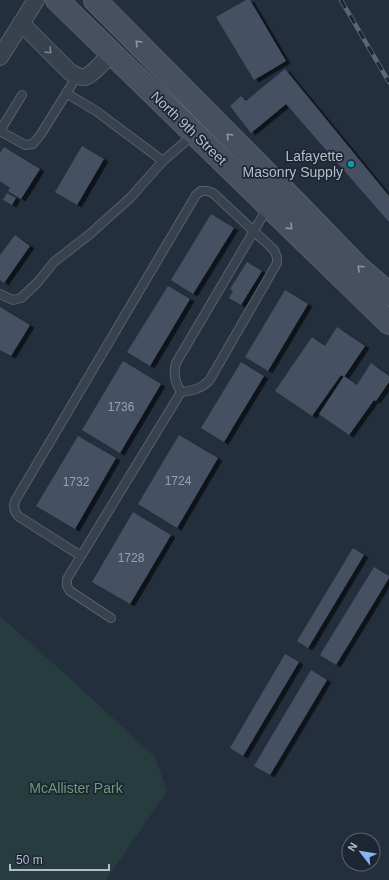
<svg xmlns="http://www.w3.org/2000/svg" width="389" height="880" font-family="Arial,sans-serif">
<style>
.green{fill:#263c3f}
.building{fill:#455162;filter:url(#shadow)}
.lines{fill:none;stroke-linecap:round;stroke-linejoin:round}
.service-casing{stroke:#565f6c;stroke-width:10}
.minor-casing{stroke:#565f6c;stroke-width:18}
.secondary-casing{stroke:#565f6c;stroke-width:24}
.service{stroke:#38414e;stroke-width:8}
.minor{stroke:#38414e;stroke-width:16}
.secondary{stroke:#465061;stroke-width:22}
.rail-casing{stroke:#5a6575;stroke-width:4.5}
.rail{stroke:#1d2633;stroke-width:3;stroke-dasharray:9;stroke-linecap:butt}
.oneway{stroke:#8e96a5}
.oneway2{stroke:#7c8592}
.culture-dot{fill:#0f9aa8;stroke:#1d2633;stroke-width:1.5}
.labels{text-anchor:middle;dominant-baseline:central;stroke-width:3.5;stroke-linejoin:round;paint-order:stroke}
.number-label{font-size:12px;fill:#98a1af}
.street-label{font-size:14px;fill:#b4bcc9;stroke:#1d2633}
.poi-label{font-size:14px;fill:#b4bcc9;stroke:#1d2633;text-anchor:end}
.park-label{font-size:14px;fill:#6b9a76;stroke:#1d2633}
</style>
<defs>
<filter id="shadow"><feDropShadow dx="4.5" dy="2.5" stdDeviation="0" flood-color="#0009"/></filter>
</defs>
<rect width="100%" height="100%" fill="#242f3e"/>
<path class="green" d="M0,616L76,684L155,757L167,791L106,880H0Z"/>
<path class="building" d="M246,0H250L286,61L254,80L216,17Z
M285,69L389,196V222L286,104L251,133L230,106L241,96L246,101Z
M82,146L104,159L77,205L55,192Z
M4,147L40,169L21,199L8,191L10,188L0,181V153Z
M7,193L16,198L12,205L3,200Z
M211,214L234,228L193,294L171,280Z
M15,235L30,246L4,283L0,280V255Z
M247,262L262,271L241,305L229,298L233,291L230,289Z
M168,286L190,299L150,366L127,352Z
M285,290L308,304L268,371L245,357Z
M0,307L30,325L11,356L0,350Z
M337,327L365,346L344,377L341,375L312,416L275,391L312,337L325,346Z
M123,361L161,384L120,453L82,430Z
M241,362L264,376L224,442L201,428Z
M371,363L389,376V382L376,401L374,400L349,435L319,414L344,376L357,385Z
M179,435L218,458L177,528L138,504Z
M78,436L116,458L75,529L36,506Z
M133,512L171,535L130,604L92,582Z
M353,548L364,555L308,648L297,641Z
M374,567L389,576V578L336,665L320,655Z
M285,654L299,662L243,756L230,748Z
M311,670L327,680L270,775L254,766Z"/>
<g class="lines">
<g class="service-casing">
<path id="service" d="M66,93L96,111L163,161L194,134
M22,95L0,131L25,145L33,144L41,134L77,76
M0,294L13,300L21,298L38,282L54,262L90,234L130,198L163,161
M81,556L18,516C14,511 13,507 15,501L196,195L201,191H207L213,193L274,250L277,257V263L209,381C200,389 192,391 181,392
M111,618L70,591L67,586V579L181,392C175,382 173,374 176,363L268,207"/>
</g>
<g class="minor-casing">
<path id="minor" d="M21,23L70,72C74,74 80,78 85,77C94,74 105,59 112,53
M0,57L36,0"/>
</g>
<g class="secondary-casing">
<path id="secondary" d="M57,0L389,323
M95,0L300,207L358,267L389,294"/>
</g>
<use href="#service" class="service"/>
<use href="#minor" class="minor"/>
<use href="#secondary" class="secondary"/>
<g class="rail-casing">
<path id="rail" d="M341,0L389,82"/>
</g>
<use href="#rail" class="rail"/>
</g>
<defs><path id="oneway-chevron" d="M-2-3.5L2.5 0L-2 3.5" fill="none" stroke-width="1.6" stroke-linecap="round" stroke-linejoin="round"/></defs>
<g class="oneway">
<use href="#oneway-chevron" transform="translate(138 43) rotate(-135)"/>
<use href="#oneway-chevron" transform="translate(229 136) rotate(-135)"/>
<use href="#oneway-chevron" transform="translate(290 227) rotate(44)"/>
<use href="#oneway-chevron" transform="translate(360 268) rotate(-137)"/>
</g>
<use class="oneway2" href="#oneway-chevron" transform="translate(49 51) rotate(45)"/>
<circle class="culture-dot" cx="351" cy="164" r="4"/>
<g class="labels">
<g class="number-label">
<text x="121" y="407">1736</text>
<text x="178" y="481">1724</text>
<text x="76" y="482">1732</text>
<text x="131" y="558">1728</text>
</g>
<g class="street-label">
<text transform="translate(189 128) rotate(44)">North 9th Street</text>
</g>
<g class="poi-label">
<text x="343" y="156">Lafayette<tspan x="343" dy="16">Masonry Supply</tspan></text>
</g>
<g class="park-label">
<text x="76" y="788">McAllister Park</text>
</g>
</g>
<g transform="translate(361 852) rotate(301)"><circle r="19" fill="#1d2633" stroke="#59626f"/>
<path d="M0-3L7 15L0 10L-7 15Z" fill="#8ab4f8"/>
<text y="-6" font-size="11" font-weight="bold" text-anchor="middle" fill="#b4bcc9">N</text>
</g>
<path d="M10 864v6h99v-6" fill="none" stroke="#b4bcc9" stroke-width="2"/>
<text x="16" y="864" font-size="12" fill="#b4bcc9" stroke="#1d2633" stroke-width="3" paint-order="stroke">50 m</text>
</svg>
